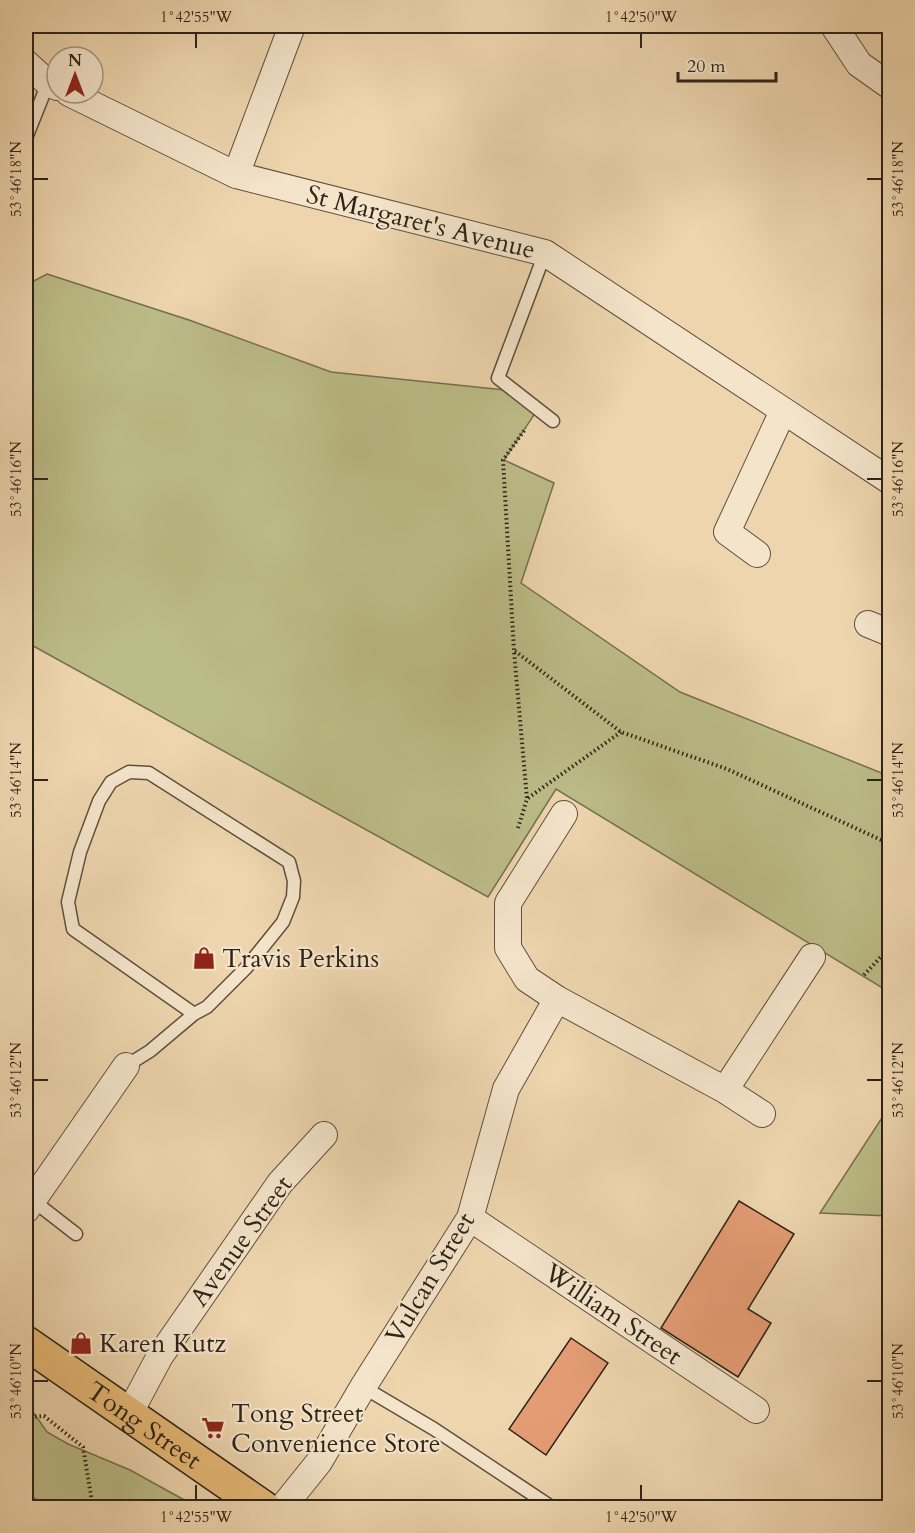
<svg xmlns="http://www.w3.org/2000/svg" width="915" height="1533" font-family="Cardo,serif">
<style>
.green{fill:#bcbc88;stroke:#747050;stroke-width:1.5}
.building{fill:#e49c74;stroke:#2d2318;stroke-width:1.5}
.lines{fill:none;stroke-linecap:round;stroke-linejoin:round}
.lane-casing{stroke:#5d503e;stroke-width:15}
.street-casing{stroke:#5d503e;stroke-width:28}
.highway-casing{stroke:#2d2318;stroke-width:36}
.path{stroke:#2d2318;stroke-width:4;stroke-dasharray:1.5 3;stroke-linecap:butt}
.lane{stroke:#f4e4ca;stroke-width:12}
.street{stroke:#f4e4ca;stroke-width:26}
.highway{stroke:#e7ba77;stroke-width:33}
.ticks{fill:none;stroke:#2d2318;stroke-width:2}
.labels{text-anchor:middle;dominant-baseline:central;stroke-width:4.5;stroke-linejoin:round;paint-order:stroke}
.street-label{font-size:26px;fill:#2d2318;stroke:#f4e4ca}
.poi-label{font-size:26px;fill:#2d2318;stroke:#f4e4ca;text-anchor:start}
.neatline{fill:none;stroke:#2d2318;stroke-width:2}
.ticks-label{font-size:15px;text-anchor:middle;fill:#2d2318}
</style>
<rect width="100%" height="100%" fill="#eed5ae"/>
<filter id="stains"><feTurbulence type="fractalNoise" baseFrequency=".00333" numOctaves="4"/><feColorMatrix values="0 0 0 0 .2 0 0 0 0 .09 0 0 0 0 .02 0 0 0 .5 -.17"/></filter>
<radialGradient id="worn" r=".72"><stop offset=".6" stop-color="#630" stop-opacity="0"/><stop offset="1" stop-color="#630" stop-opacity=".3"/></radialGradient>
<path class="green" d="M47,274L189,320L331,372L514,391L538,409L504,460L554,483L521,583L680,692L889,776V992L556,789L488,897L26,642V285Z
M889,1107V1216L820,1213Z
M26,1402L47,1432L68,1444L130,1470L197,1507H50L26,1494Z"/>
<path class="building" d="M739,1201L794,1234L748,1309L771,1323L738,1377L661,1328Z
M571,1338L608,1363L546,1455L509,1429Z"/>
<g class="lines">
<g class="lane-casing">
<path id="lane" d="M26,138L48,83
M545,253L498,378L553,421
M126,1066L150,1051L194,1014L207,1007L246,968L283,922L293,897L294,881L289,862L149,773L129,772L111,782L99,801L80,852L68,902L73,929L194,1014
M31,1199L76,1234
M363,1387L434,1429L553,1508"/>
</g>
<g class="street-casing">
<path id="street" d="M834,26L859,64L890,86
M26,63L48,83L57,87
M69,93L236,175L545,253L890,481
M236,175L292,26
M757,554L727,532L783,411
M868,624L890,633
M564,814L508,903V948L527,979L557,999L725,1090L762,1114
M725,1090L812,957
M26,1210L126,1066
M470,1218L756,1410
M129,1414L160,1356L280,1183L324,1135
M282,1508L319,1462L363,1387L470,1218L506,1089L557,999"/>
</g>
<g class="highway-casing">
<g id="highway">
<path id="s1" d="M26,1343L264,1508"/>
</g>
</g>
<path class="path" d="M515,651L621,732L727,769L890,844
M528,798L621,732
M518,828L527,799L514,651L503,460L526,428
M864,975L890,947
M26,1417L44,1416L83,1447L93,1508"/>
<use href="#lane" class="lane"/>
<use href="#street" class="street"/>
<use href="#highway" class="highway"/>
</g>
<path class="ticks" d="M196,33V48M641,33V48M33,179H48M867,179H882M33,479H48M867,479H882M33,780H48M867,780H882M33,1080H48M867,1080H882M33,1381H48M867,1381H882M196,1485V1500M641,1485V1500"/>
<defs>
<g id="shop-bare" transform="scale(1.8)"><path d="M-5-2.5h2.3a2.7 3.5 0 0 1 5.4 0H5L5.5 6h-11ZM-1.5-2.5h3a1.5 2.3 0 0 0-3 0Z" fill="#8f2418" stroke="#f4e4ca" stroke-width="2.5" paint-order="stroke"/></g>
<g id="supermarket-bare" transform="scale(1.8)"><path d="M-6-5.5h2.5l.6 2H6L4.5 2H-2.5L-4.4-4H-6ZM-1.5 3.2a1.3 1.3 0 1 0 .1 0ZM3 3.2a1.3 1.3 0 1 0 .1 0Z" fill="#8f2418" stroke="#f4e4ca" stroke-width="2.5" paint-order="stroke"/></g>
</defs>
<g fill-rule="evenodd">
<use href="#shop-bare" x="204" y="958"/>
<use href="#shop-bare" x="81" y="1343"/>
<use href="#supermarket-bare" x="213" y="1428"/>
</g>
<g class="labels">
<g class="street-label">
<text transform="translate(421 222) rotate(14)">St Margaret's Avenue</text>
<text transform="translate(241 1241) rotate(-54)">Avenue Street</text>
<text transform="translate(430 1278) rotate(-59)">Vulcan Street</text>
<text transform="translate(613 1314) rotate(34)">William Street</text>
<text stroke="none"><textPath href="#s1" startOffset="144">Tong Street</textPath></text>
</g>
<g class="poi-label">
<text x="222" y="958">Travis Perkins</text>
<text x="99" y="1343">Karen Kutz</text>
<text x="231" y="1413">Tong Street<tspan x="231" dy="30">Convenience Store</tspan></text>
</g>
</g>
<rect width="915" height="1533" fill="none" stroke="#eed5ae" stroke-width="66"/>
<g transform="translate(75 75)"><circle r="28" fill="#f4e4ca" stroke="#a49783" stroke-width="1.5"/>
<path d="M0-4.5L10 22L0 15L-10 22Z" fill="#8f2418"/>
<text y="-9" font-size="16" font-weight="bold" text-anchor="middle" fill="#2d2318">N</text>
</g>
<path d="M678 72v9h98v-9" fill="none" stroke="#2d2318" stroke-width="3"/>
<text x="687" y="72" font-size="18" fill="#2d2318" stroke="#f4e4ca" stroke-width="4.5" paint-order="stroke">20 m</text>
<rect x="33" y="33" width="849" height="1467" class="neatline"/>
<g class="ticks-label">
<text x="196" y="22">1°42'55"W</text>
<text x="641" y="22">1°42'50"W</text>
<text transform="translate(16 179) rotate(-90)" y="5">53°46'18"N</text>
<text transform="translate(898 179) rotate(-90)" y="5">53°46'18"N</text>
<text transform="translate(16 479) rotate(-90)" y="5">53°46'16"N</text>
<text transform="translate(898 479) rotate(-90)" y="5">53°46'16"N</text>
<text transform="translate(16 780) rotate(-90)" y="5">53°46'14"N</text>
<text transform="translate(898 780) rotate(-90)" y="5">53°46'14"N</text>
<text transform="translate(16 1080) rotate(-90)" y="5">53°46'12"N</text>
<text transform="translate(898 1080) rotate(-90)" y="5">53°46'12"N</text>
<text transform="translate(16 1381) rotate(-90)" y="5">53°46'10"N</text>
<text transform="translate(898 1381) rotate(-90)" y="5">53°46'10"N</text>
<text x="196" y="1522">1°42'55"W</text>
<text x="641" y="1522">1°42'50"W</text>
</g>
<rect width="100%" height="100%" filter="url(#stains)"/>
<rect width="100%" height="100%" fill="url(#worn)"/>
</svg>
